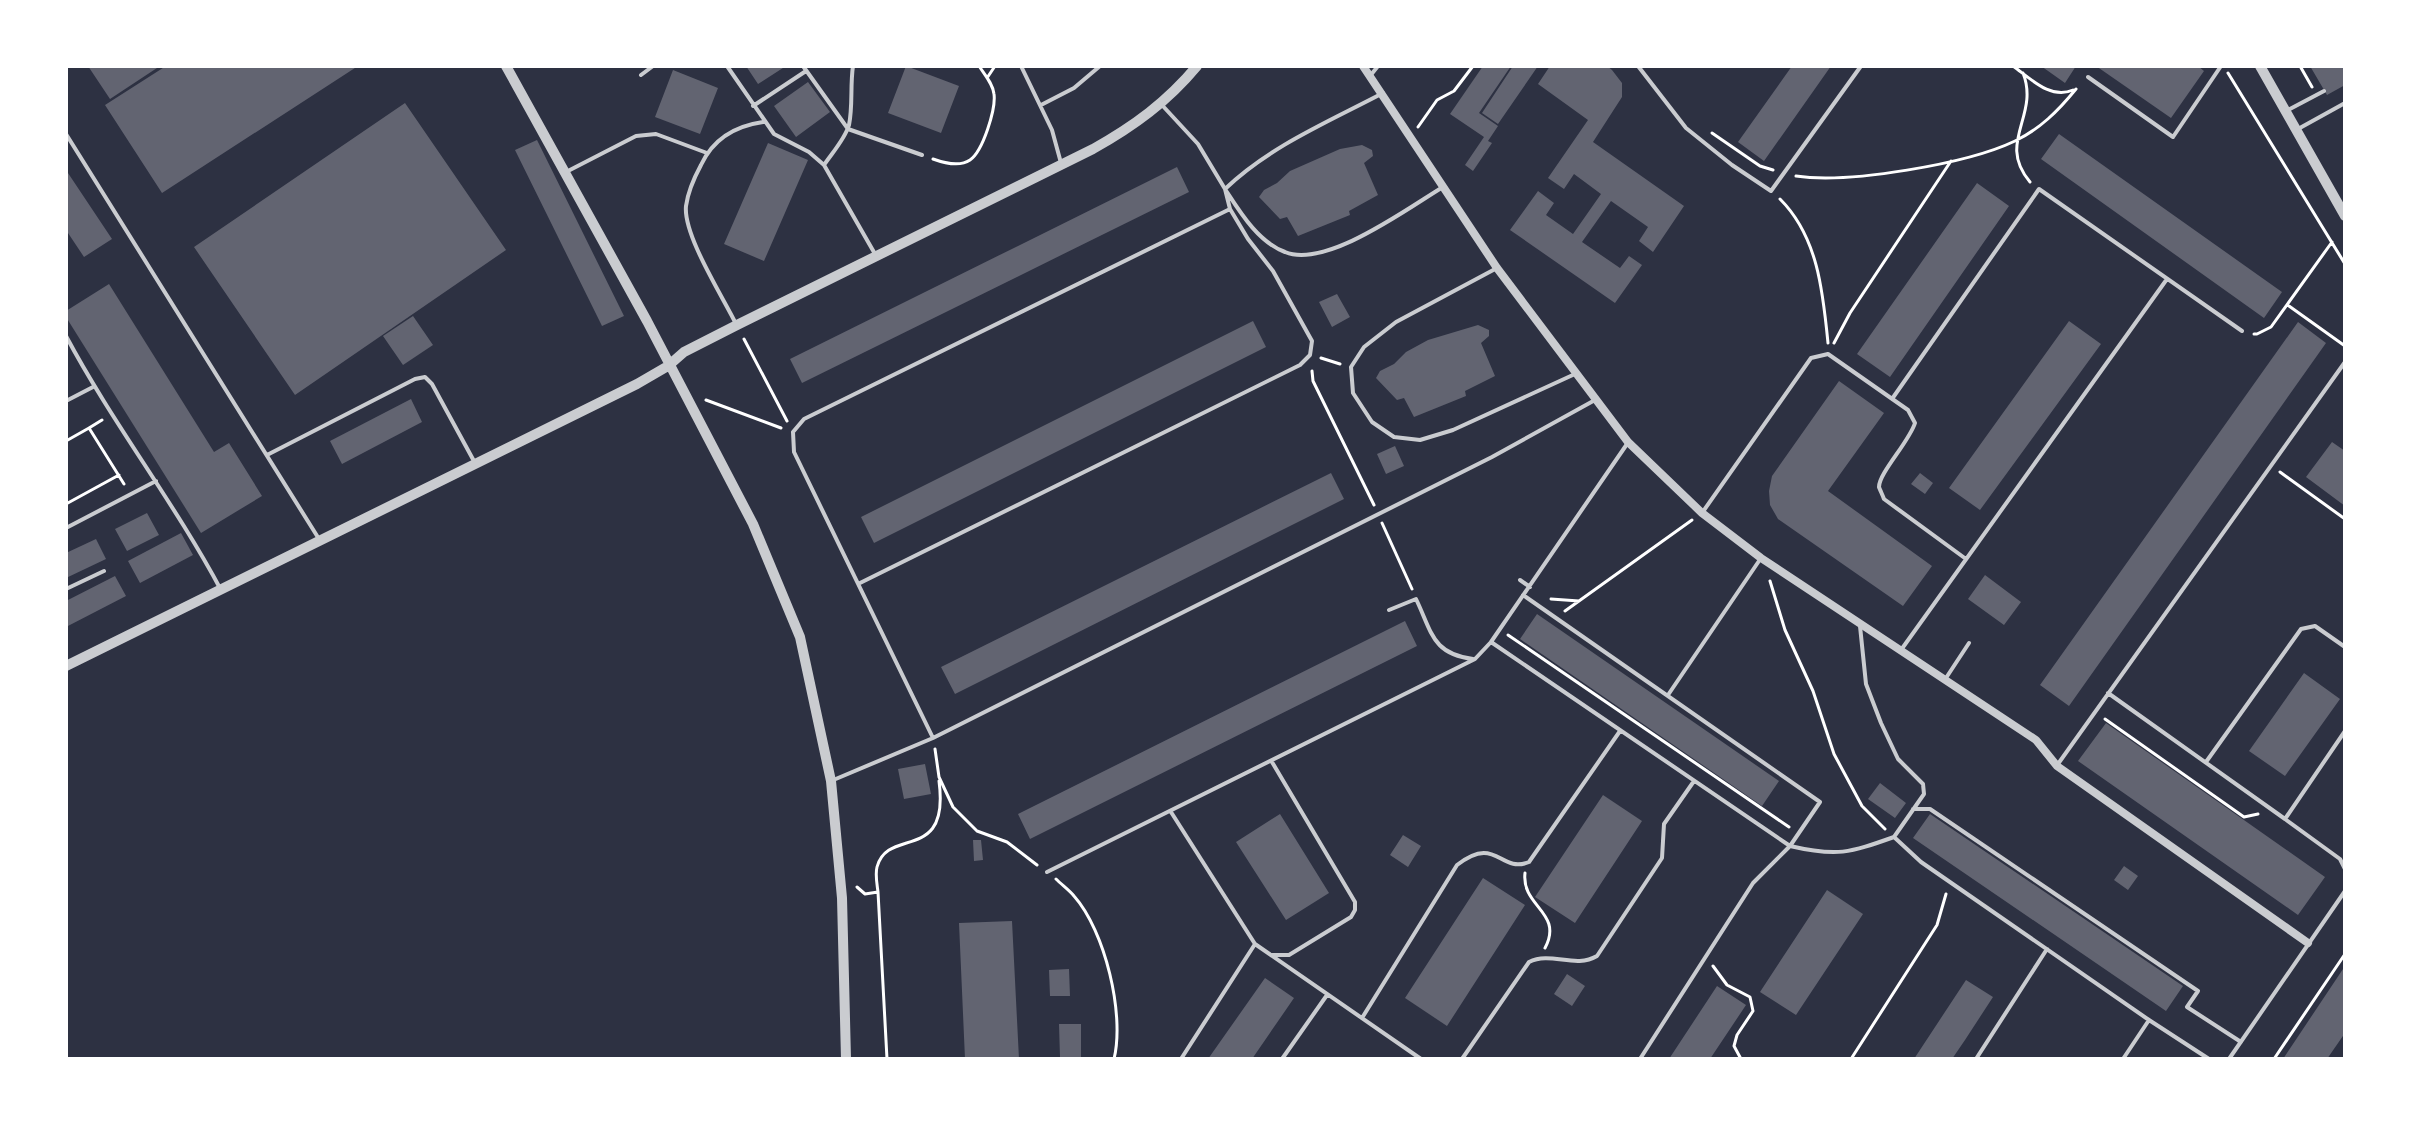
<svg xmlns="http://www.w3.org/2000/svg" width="2411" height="1125" font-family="Overpass,sans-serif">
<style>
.building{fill:#626471}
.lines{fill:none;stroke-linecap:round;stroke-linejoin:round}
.path{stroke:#fff;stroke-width:3}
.service{stroke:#caccd0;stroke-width:4}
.minor{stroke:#caccd0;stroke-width:8}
.tertiary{stroke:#caccd0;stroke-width:10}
</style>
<rect width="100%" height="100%" fill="#2d3142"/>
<path class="building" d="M88,66H160L110,99Z
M166,66H358L162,193L105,105Z
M746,66H786L758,84Z
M906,66L959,86L941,133L888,113Z
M1483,66H1511L1479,113L1498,126L1488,141L1492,143L1473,171L1465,165L1484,137L1450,114Z
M1513,66H1538L1498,124L1482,113Z
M1550,66H1607L1612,70L1622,83V97L1593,142L1684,206L1653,252L1639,241L1648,227L1611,201L1582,242L1620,268L1629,256L1642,265L1615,303L1510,230L1538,191L1554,203L1546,215L1573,234L1601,194L1574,174L1564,189L1548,178L1588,120L1538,84Z
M1792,66H1831L1764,161L1738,142Z
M2041,66H2076L2065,83Z
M2096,66H2198L2204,71L2171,118Z
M2310,66H2345V85L2327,95Z
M673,70L718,88L700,134L655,117Z
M808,82L830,112L796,137L774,106Z
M405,103L506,250L295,395L194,247Z
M2059,134L2282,292L2264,318L2041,159Z
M537,140L624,316L602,326L515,150Z
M768,143L808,160L764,261L724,244Z
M1362,145L1372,150L1373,156L1364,163L1378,195L1349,211L1350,215L1298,236L1287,217L1280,219L1259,197L1264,190L1277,183L1290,171L1340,149Z
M1177,167L1189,192L802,383L790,359Z
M66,170L112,239L84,257L66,230Z
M1977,183L2009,206L1890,377L1857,354Z
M109,284L214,452L229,443L262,496L201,533L66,317V311Z
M1337,294L1350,317L1332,327L1319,302Z
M413,316L433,345L403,365L383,336Z
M1253,321L1266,347L874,543L861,517Z
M2069,321L2101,344L1980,510L1949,488Z
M2298,322L2326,343L2069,706L2040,685Z
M1478,325L1489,330V336L1481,343L1495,376L1465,391L1466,396L1414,417L1404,398L1397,400L1376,378L1380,371L1394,364L1406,352L1428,340Z
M1839,381L1884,413L1828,491L1932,566L1903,606L1778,519L1770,505L1769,491L1772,476Z
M411,399L422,422L342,464L330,441Z
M2332,442L2345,451V506L2306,477Z
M1395,446L1404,466L1386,474L1377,454Z
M1331,473L1344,499L955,694L941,667Z
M1920,473L1933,483L1925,494L1911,484Z
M147,513L159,535L127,551L115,529Z
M181,533L193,555L140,583L128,561Z
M96,539L106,559L66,578V553Z
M1985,575L2021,602L2004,625L1968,599Z
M115,576L126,596L66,627V601Z
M1537,614L1779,781L1762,806L1520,639Z
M1405,621L1417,646L1030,839L1018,814Z
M2304,673L2340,699L2285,776L2249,751Z
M2106,723L2325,877L2298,915L2078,761Z
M925,764L931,794L904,799L898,769Z
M1880,783L1906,803L1895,818L1868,799Z
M1603,795L1642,821L1575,923L1535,897Z
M1280,814L1329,893L1286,920L1236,842Z
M1930,814L2183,986L2166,1011L1913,838Z
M1403,835L1421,846L1408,867L1390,855Z
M973,840H981L983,860L974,861Z
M2124,866L2138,876L2128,890L2114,880Z
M1483,878L1525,905L1447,1026L1405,998Z
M1827,890L1863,914L1796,1015L1760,992Z
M1012,921L1019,1059H965L959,923Z
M2345,966V1033L2327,1059H2283Z
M1069,969L1070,996H1050L1049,970Z
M1567,974L1585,986L1572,1006L1554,994Z
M1265,978L1294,998L1252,1059H1208Z
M1966,980L1993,997L1965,1040L1952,1059H1914Z
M1717,986L1746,1005L1710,1059H1669Z
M1059,1024H1081V1057H1060Z"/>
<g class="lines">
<path class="path" d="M2013,66C2031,79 2051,100 2073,90
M2300,66L2312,87
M2023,73C2040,116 1996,142 2030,182
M2228,73L2345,264
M987,78L995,66
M1418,127L1437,100L1454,91L1473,66
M1712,133L1760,166L1773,170
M933,159C944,163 960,167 970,160C983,151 996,109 994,94C993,84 985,75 979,66
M1796,176C1848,184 1967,164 2015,141C2040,129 2058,111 2076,89
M1780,199C1818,237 1823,292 1828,343
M2289,306L2345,346
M2254,334H2257L2271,327L2332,242
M744,339L787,421
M1834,343L1850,313L1951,161
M1321,358L1340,364
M1312,371L1313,381L1374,505
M706,400L781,428
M102,420L89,428L124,484
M66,441L89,428
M2280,472L2345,519
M66,504L119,475
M1382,523L1412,589
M1770,581L1785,630L1813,691L1834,754L1862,806L1885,829
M1551,599L1579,601
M1565,611L1692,520
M1508,635L1789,827
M2105,719L2244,817L2258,814
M935,749L939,777L953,807L977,831L1007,842L1037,865
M1525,873C1521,907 1564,912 1545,948
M1056,879C1062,885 1069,890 1074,896C1105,931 1125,1014 1114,1059
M857,887L865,894L878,892L887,1059
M878,892C877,884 875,875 877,867C888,826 950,864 939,781
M1713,966L1727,985L1750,997L1753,1011L1737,1035L1734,1046L1741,1059
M1851,1059L1937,925L1946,894
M2274,1059L2345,954"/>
<path class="service" d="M727,66L774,134L809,152L824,165L875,254
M803,66L848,129L922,155
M1021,66L1052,130L1061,163
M1638,66L1686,128L1732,165L1771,191L1861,66
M641,75L653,66
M1370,76L1378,66
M2088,77L2173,137L2221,66
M1383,93C1328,122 1270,146 1225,189C1240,212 1258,242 1285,252C1326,269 1408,208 1443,187
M1041,105L1074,88L1100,66
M753,106L806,71
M2288,110L2324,91
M2298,129L2345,103
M66,134L319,539
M824,165C832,153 845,139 849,125C853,106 850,86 853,66
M566,172L636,136L656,134L707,153
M1497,268L1396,322L1364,347L1351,367L1353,393L1372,422L1394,437L1420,440L1453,430L1575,374
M736,324C723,297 683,235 686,206C688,191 694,178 701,165C713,139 735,126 763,122
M66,336C113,424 174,502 221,590
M1892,399L2039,189L2242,331
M66,401L93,387
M267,455L415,379L425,377L432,384L475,463
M1702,513L1811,358L1828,354L1908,410L1915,423C1909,442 1879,473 1879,487C1880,490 1883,496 1884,499L1966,559
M66,528L156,481
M1520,580L1530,587
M860,583L1300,365L1310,355L1312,341L1273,271L1248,239L1230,209L1225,189L1198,144L1161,104
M66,589L104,571
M1523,595L1820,802L1790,846L1753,883L1640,1059
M1389,610L1416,599C1432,632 1432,654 1473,659
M1860,626L1866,684L1881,723L1898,759L1923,784L1924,794L1894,837
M1491,642L1790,846C1837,857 1849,853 1894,837L1921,862L2149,1020
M1901,650L2167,279
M1946,678L1969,643
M2108,693L2285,819
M1668,695L1761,558
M2345,731L2285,819L2340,859L2345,869
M933,738L794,452L793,432L804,419L1230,209
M2206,762L2301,629L2315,626L2345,647
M2058,764L2345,362
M831,781L933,738L1492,457L1595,400
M1913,809H1930L2198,991L2187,1007L2241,1042
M1171,812L1255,944L1421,1059
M1047,872L1475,659L1491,642L1627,444
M1271,955H1289L1351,917L1355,910V902L1272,762
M1362,1018L1457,865C1497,834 1499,874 1529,862L1620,731
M1181,1059L1255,944
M1282,1059L1327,995
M1462,1059L1529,962C1551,951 1575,969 1597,956L1662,858L1664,824L1694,781
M1976,1059L2047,949
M2123,1059L2149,1020L2209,1059
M2229,1059L2345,891"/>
<path class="minor" d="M1363,66L1497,268L1628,442L1702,513L1761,558L2036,740L2057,766L2308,943"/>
<path class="tertiary" d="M506,66L647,321L753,524L800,637L831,781L842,898L846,1059
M2260,66L2345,216
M66,666L637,384L668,366L684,352L737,325L1093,149C1134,126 1167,102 1197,66"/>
</g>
<rect width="2411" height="1125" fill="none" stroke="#ffffff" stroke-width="136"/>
</svg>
